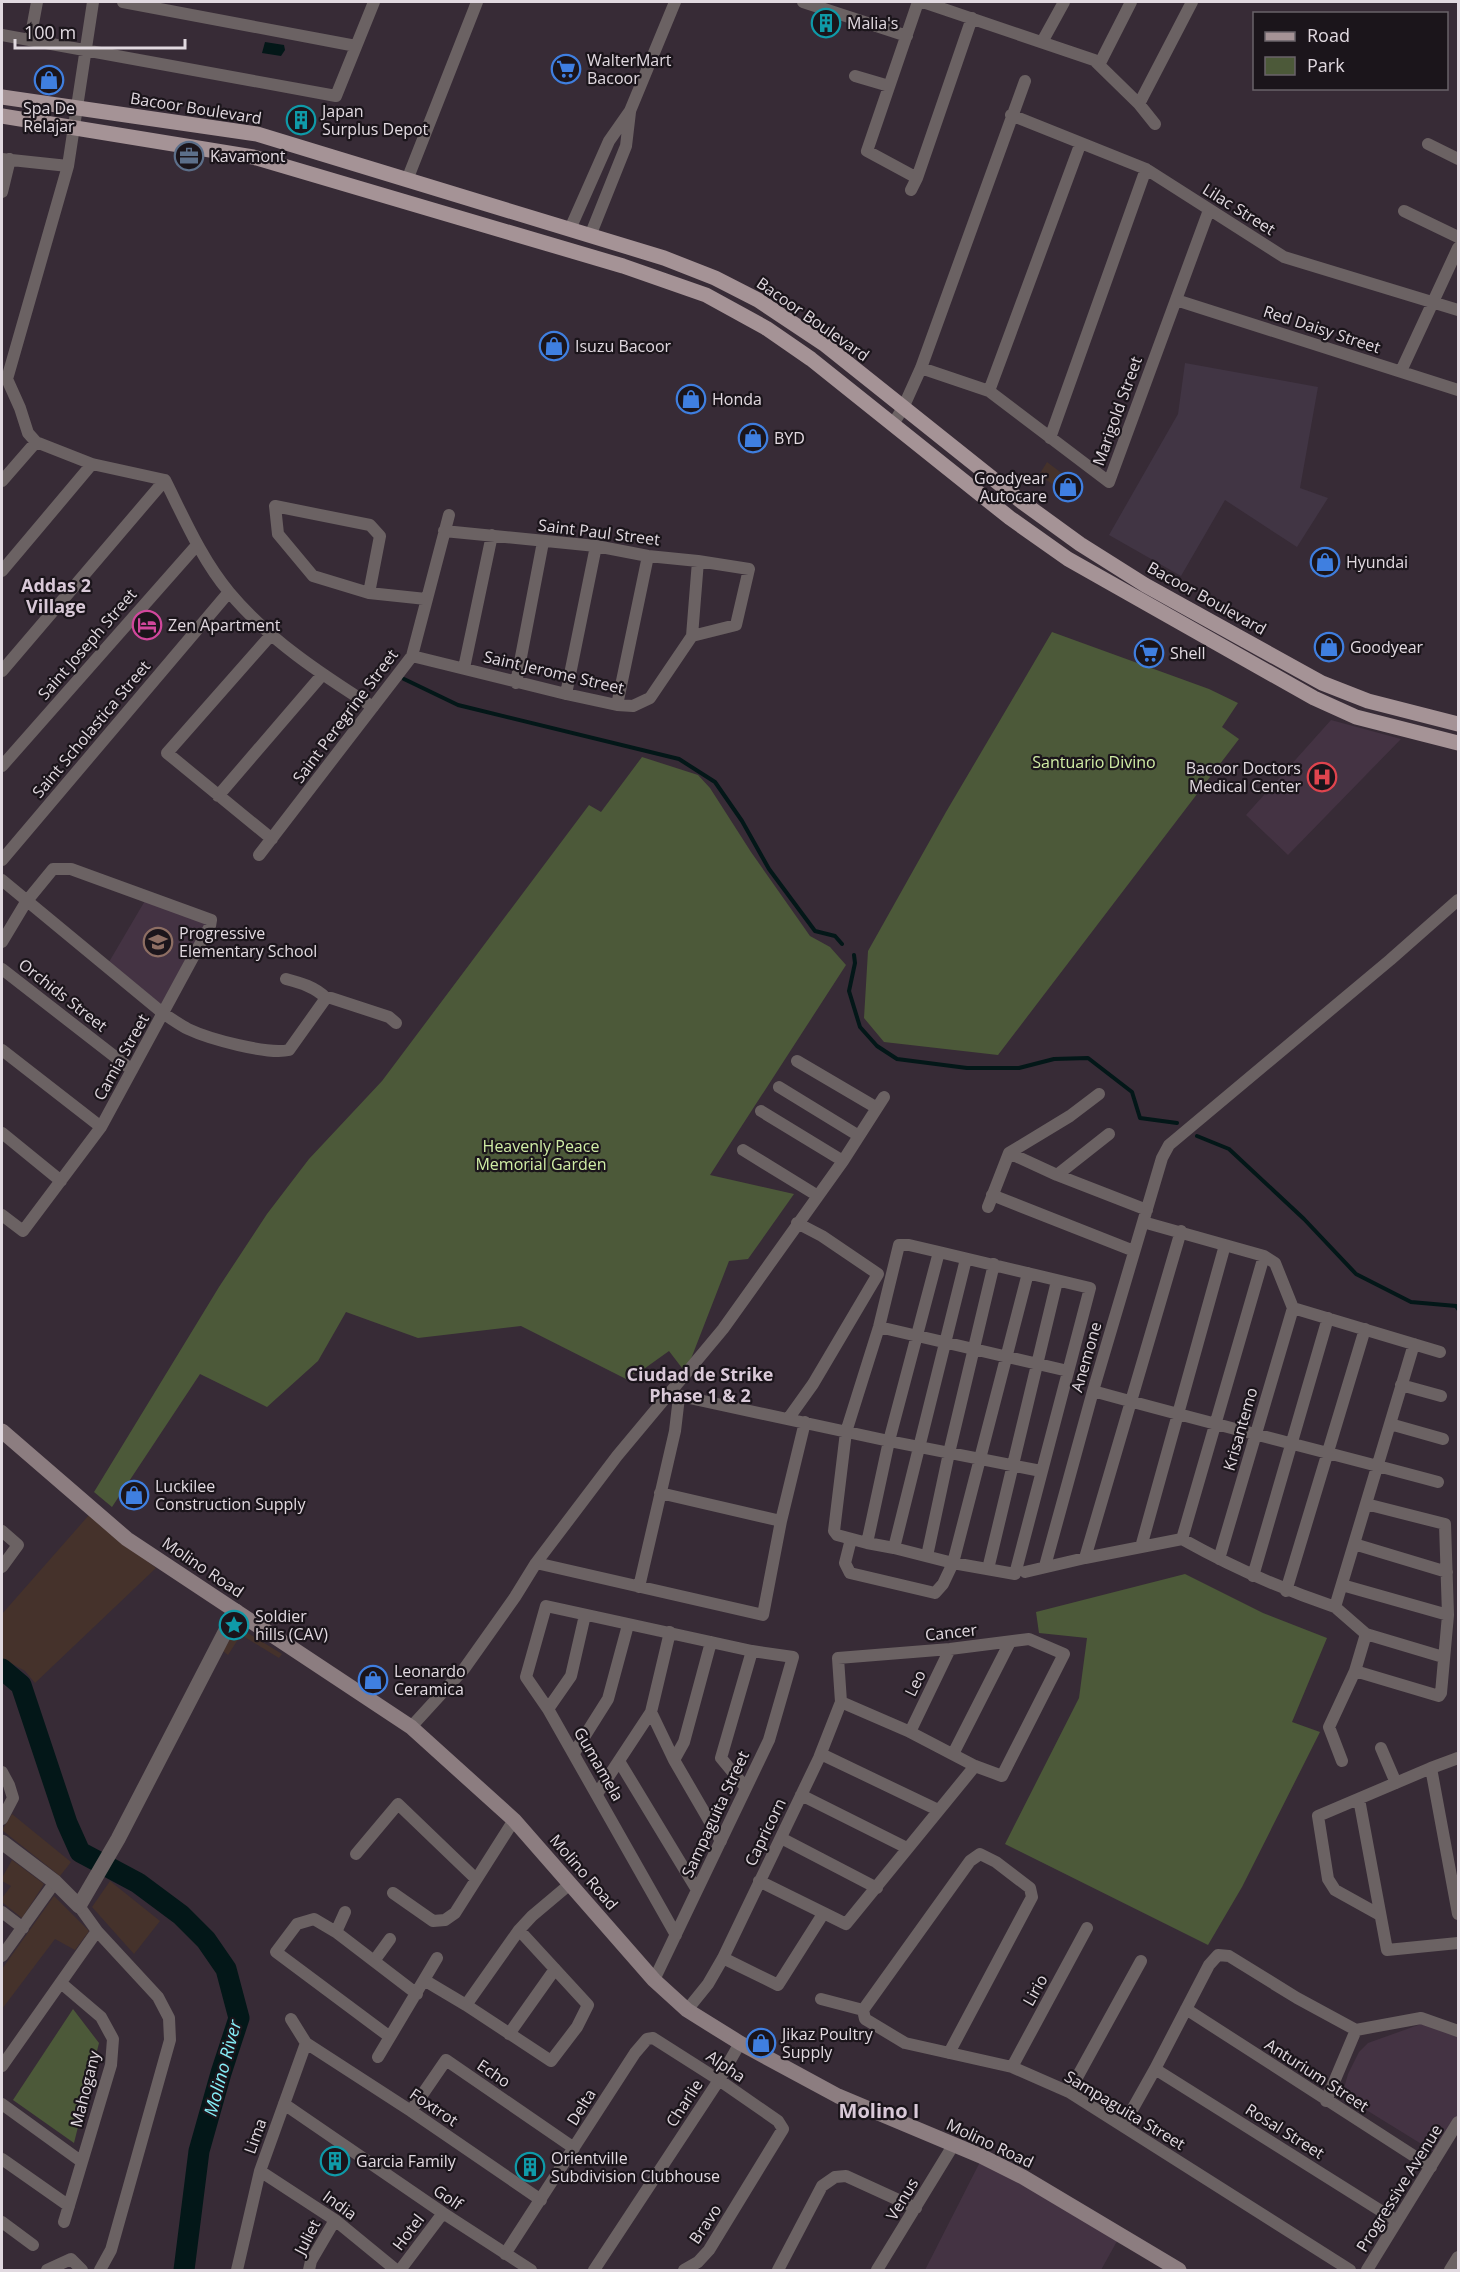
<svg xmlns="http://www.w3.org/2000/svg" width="1460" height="2272" font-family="'Open Sans',sans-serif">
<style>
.commercial{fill:#45322b}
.industrial{fill:#413544}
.built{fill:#443343}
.green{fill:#4c5939}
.water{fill:#031718}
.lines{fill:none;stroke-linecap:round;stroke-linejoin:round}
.stream{stroke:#031718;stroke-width:4}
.river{stroke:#031718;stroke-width:21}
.minor{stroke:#6b6263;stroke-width:12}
.tertiary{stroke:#6b6263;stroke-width:15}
.secondary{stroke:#8c7d80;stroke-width:15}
.primary{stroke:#a59396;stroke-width:15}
.labels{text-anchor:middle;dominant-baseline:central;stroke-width:4.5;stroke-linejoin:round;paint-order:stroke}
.poi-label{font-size:16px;fill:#e1d9e0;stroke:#1b151b;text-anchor:start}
.street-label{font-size:16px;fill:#e1d9e0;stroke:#1b151b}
.park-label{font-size:16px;fill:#d0eda5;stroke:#1b151b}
.neighbourhood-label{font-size:18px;font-weight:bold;fill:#d9c9d8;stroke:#1b151b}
.water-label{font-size:18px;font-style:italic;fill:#85eef7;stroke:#1b151b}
.quarter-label{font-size:20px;font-weight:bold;fill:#d9c9d8;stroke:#1b151b}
</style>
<rect width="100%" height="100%" fill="#372b36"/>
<path class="commercial" d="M1047,462L1080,487L1073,498L1039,475Z
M89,1515L156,1568L35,1683L25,1671L2,1658V1614Z
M238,1627L282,1654L279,1658L243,1636L239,1638L228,1655L223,1651Z
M12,1814L71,1862L60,1876L2,1830Z
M12,1860L44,1884L22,1918L2,1902V1898L11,1886L2,1881V1878Z
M110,1881L160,1921L134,1954L92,1907Z
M54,1896L89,1931L75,1950L55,1939L2,2009V1969Z"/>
<path class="industrial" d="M1185,363L1318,387L1300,488L1328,498L1297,547L1225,500L1181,576L1109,535L1178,414Z"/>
<path class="built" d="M1331,720L1401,739L1288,855L1246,815Z
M146,899L206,923L161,1004L109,962Z
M1421,2024L1458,2035V2117L1436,2153L1342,2095L1348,2074L1359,2052L1368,2043Z
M980,2162L1121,2234L1101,2270H925Z"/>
<path class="green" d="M1052,632L1209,689L1238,703L1222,727L1239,739L998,1055L884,1042L864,1018L868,951L946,812Z
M642,757L698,775L710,788L751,852L810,936L830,947L846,965L710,1175L794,1194L748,1259L729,1261L689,1364L682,1368L669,1351L641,1371L630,1375L628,1380L521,1326L418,1338L346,1312L318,1361L267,1407L200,1374L112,1507L94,1492L219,1287L267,1214L309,1159L382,1081L589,805L601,812Z
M1185,1574L1263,1613L1327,1638L1292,1722L1320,1732L1242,1887L1208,1945L1005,1844L1079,1698L1087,1638L1039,1633L1036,1612Z
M73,2009L99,2043L74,2143L13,2100Z"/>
<path class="water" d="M265,42L284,45L285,50L281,56L262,53Z"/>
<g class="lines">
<path class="stream" d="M404,679L458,705L679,759L715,782L742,821L769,869L815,931L835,936L842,944
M854,955L855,963L849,991L860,1027L877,1046L897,1059L967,1068H1019L1054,1059L1088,1058L1132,1092L1140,1118L1177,1123
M1197,1136L1229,1149L1304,1219L1356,1274L1411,1302L1456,1306L1458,1309"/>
<path class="river" d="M2,1669L21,1685L67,1823L80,1852L138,1883L181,1915L206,1940L226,1969L239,2018L221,2073L199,2151L184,2270"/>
<path class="minor" d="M123,2L356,46
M803,2L907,36
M918,2L867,151L917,178L972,18
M923,2L1094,60L1139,104L1155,124
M2,35L336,96L374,2
M30,40L37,2
M1042,42L1064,2
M1099,65L1131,2
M855,76L889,86
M1139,104L1192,2
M1011,115L1146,169L1284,257L1458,310
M1428,144L1458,159
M2,159L68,166
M407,180L477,2
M911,190L917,178
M2,192L10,159
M1404,211L1458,237
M570,229L609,141L630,111L675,2
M590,236L626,146L630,112
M1176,300L1458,390
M921,368L989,391L1109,482L1209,210
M1401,371L1458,248
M7,379L20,408L28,433L36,442L92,464L165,480C184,518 202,560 229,592C269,640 321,674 373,707
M7,379L68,166L93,2
M989,391L1080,145
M893,424L903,408L921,368L1025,81
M1050,438L1146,169
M2,481L36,442
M444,531L596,546L648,556L698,561L749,569L736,625L692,636
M2,571L92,464
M369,593L380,536L370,525L275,506L278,534L313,576L369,593L426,599
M271,635L167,753L272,839
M412,656L566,694L617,705L633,706L650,698L692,636L698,561
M464,668L492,535
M2,671L165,480
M516,683L543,542
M566,694L596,546
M617,705L648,556
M2,766L197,545
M218,796L322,675
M259,855L412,656L449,515
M2,860L229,592
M2,880L164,1014C172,1019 180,1025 188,1029C209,1039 268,1055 289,1050L326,998H331L389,1017L396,1023
M2,942L26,902L53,869H71L211,920L210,926L101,1127L23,1231L2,1215
M2,969L132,1070
M286,979C301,983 315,987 326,998
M2,1050L101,1127
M797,1061L877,1108
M779,1087L859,1136
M761,1111L843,1161
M2,1133L61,1181
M743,1150L818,1196
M1009,1153L1057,1175L1147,1210
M1057,1175L1109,1134
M992,1195L1134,1251
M988,1207L1009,1153L1070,1116L1099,1094
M1143,1222L1264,1256L1275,1263L1293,1308L1440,1352
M899,1245H909L939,1252L1090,1288L1015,1574L953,1563L894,1548L867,1543L837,1535L834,1531L846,1432L879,1327Z
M879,1327L1068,1371
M1401,1385L1441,1396
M1093,1391C1208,1423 1323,1451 1438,1482
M671,1394L889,1441L1041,1471
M788,1419L813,1384L878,1274L822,1236L797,1223
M1390,1424L1443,1439
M660,1493L781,1521
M2,1531L18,1545L2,1567
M851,1539L845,1563L850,1573L935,1593L943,1584L953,1563L1028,1273
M1182,1539L1264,1256
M867,1543L889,1441L939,1252
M1354,1544L1447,1572
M1141,1547L1225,1245
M894,1548L966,1259
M927,1556L949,1453L994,1264
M1085,1558L1181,1231
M1219,1559L1293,1308
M536,1563L763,1615L781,1521L805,1422
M1045,1566L1093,1391L1162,1158L1169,1145L1390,960L1458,900
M988,1569L1057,1281
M1025,1572L1085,1558L1182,1539C1232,1567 1281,1589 1335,1607
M1253,1576L1328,1318
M1342,1585L1448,1615
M639,1587L675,1431L679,1397
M1286,1591L1365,1329
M1366,1634L1443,1657
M1355,1671L1439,1696L1441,1693L1448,1615L1445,1524L1366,1504
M548,1709L571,1676L585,1615
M651,1712L674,1760L721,1841
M411,1727L464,1669L515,1597L536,1563L617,1456L723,1329L843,1161L884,1097
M910,1732L950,1649
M1381,1748L1396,1783
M574,1753L608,1699L628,1625
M821,1754L938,1810
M953,1754L1010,1642
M674,1760L684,1742L711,1642
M619,1761L697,1890
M1342,1761L1329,1727L1355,1671L1366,1634L1335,1607L1414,1344
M1431,1768L1458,1914
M2,1772L9,1785L13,1798L2,1819
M746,1788L721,1758L752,1651
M597,1794L651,1712L670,1632
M801,1795L907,1848
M1359,1799L1387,1950L1458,1943
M781,1838L877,1888
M356,1854L398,1804L475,1878
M759,1881L846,1924L975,1766
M393,1893L433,1921L445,1920L455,1913L514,1820
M79,1906L97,1931L158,1997L169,2018L170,2040L111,2250L100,2270
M2,1912L23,1928
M1380,1915L1335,1890L1328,1879L1318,1816L1431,1768L1458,1758
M336,1932L345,1912
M2,1956L55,1882
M723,1958L778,1985L823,1914
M374,1961L390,1939
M424,1980L466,2005L551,2061L577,2027L588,2005L519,1930
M654,1980L769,1740L793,1657L752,1651L546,1606L526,1677L548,1709L676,1935
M61,1983L101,2017L113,2039L111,2065L64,2222
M821,1999L863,2010
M466,2005L519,1930L532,1916L570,1884
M1186,2009L1431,2167
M687,2010L708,1984L723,1958L819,1758L841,1702L838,1658L950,1649L1029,1639L1064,1654L1002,1776L975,1766L908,1731L841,1702
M509,2034L555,1969
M390,2037L276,1952L297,1924L314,1919L336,1932L417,1994
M306,2043L411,2111L541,2200
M949,2053L1032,1897L1030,1888L996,1862L980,1854L970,1861L863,2010L865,2019L905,2043L1012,2067L1069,2092L1350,2270
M378,2057L437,1958
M2,2066L97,1931
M1012,2067L1087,1928
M1155,2069L1397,2221
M1069,2092L1141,1961
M1326,2101L1356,2030
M2,2104L82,2162
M284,2104L443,2213L531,2270
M411,2111L446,2060L574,2148
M1123,2126L1155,2069L1209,1965L1218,1955L1229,1956L1297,1998L1356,2030L1421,2018L1458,2031
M2,2159L69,2206
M260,2171L335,2220L396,2270
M2,2222L33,2245
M505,2254L635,2053L647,2039L653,2038L719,2080L778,2121L783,2129L709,2250L698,2262L684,2270
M47,2270L71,2259L82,2270
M237,2270L260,2171L306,2043L291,2019
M309,2270L311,2261L335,2220
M400,2270L443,2213
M594,2270L719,2080L740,2043
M778,2270L822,2186L835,2177L846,2176L916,2208
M877,2270L954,2144
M1367,2270L1458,2122
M1450,2270L1458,2257"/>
<path class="tertiary" d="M2,1842L55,1882L79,1906L118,1839L236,1611"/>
<path class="secondary" d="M2,1431L127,1539L411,1727L514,1820L654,1980L687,2010L740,2043L838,2096L981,2156L1023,2177L1179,2270"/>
<path class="primary" d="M2,97L257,134L664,258L715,278L758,300L824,344L1022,502L1080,544L1145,585L1322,683L1368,701L1458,724
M2,116L253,157L623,266L706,295L766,328L811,359L1010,518L1068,559L1314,698L1356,717L1458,743"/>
</g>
<defs>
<g id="building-ring" transform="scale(1.5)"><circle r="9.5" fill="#1b151b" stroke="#0f9aa8" stroke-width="1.5"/><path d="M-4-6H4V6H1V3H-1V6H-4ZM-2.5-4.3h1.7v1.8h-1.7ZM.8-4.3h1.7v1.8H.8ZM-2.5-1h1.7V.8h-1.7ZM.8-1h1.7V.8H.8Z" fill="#0f9aa8"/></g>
<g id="supermarket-ring" transform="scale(1.5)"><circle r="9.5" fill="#1b151b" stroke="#3f7fe0" stroke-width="1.5"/><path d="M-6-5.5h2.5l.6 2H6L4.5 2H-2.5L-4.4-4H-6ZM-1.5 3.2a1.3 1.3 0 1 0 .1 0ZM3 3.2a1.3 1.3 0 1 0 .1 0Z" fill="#3f7fe0"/></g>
<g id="shop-ring" transform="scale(1.5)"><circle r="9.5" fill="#1b151b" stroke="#3f7fe0" stroke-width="1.5"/><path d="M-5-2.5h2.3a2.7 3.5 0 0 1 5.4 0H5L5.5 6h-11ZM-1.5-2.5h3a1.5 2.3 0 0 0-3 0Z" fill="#3f7fe0"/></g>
<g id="office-ring" transform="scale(1.5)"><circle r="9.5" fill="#1b151b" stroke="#5c6f8a" stroke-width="1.5"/><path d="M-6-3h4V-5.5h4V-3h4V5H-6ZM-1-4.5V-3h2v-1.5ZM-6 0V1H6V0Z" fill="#5c6f8a"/></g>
<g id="hotel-ring" transform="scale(1.5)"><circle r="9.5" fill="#1b151b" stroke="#d1479c" stroke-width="1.5"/><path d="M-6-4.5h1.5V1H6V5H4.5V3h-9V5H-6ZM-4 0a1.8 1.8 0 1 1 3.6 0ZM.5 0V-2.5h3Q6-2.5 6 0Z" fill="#d1479c"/></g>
<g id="hospital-ring" transform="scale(1.5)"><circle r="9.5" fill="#1b151b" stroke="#e0444e" stroke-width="1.5"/><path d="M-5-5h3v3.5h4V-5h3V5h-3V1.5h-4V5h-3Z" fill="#e0444e"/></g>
<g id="school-ring" transform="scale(1.5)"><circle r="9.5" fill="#1b151b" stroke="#8d6e63" stroke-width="1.5"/><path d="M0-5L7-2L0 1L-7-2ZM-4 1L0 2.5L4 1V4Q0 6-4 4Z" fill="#8d6e63"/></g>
<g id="sight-ring" transform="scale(1.5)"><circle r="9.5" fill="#1b151b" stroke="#0f9aa8" stroke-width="1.5"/><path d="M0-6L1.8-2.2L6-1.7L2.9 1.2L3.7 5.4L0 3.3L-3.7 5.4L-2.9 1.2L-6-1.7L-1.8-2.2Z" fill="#0f9aa8"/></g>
</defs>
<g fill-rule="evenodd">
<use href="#building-ring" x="826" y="23"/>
<use href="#supermarket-ring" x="566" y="69"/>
<use href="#shop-ring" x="49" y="80"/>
<use href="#building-ring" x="301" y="120"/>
<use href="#office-ring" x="189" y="156"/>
<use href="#shop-ring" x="554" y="346"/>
<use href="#shop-ring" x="691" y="399"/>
<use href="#shop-ring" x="753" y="438"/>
<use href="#shop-ring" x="1068" y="487"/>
<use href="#shop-ring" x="1325" y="562"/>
<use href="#hotel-ring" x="147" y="625"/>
<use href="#shop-ring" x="1329" y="647"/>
<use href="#supermarket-ring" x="1149" y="653"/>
<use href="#hospital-ring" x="1322" y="777"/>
<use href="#school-ring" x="158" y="942"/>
<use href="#shop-ring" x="134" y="1495"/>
<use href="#sight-ring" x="234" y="1625"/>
<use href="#shop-ring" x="373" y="1680"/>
<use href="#shop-ring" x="761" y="2043"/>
<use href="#building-ring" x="335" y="2161"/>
<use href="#building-ring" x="530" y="2167"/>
</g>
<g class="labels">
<g class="poi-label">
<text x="847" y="23">Malia's</text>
<text x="587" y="60">WalterMart<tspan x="587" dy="18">Bacoor</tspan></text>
<text x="49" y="108" text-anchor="middle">Spa De<tspan x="49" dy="18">Relajar</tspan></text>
<text x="322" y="111">Japan<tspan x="322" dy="18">Surplus Depot</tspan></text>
<text x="210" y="156">Kavamont</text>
<text x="575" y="346">Isuzu Bacoor</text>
<text x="712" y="399">Honda</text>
<text x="774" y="438">BYD</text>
<text x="1047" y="478" text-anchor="end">Goodyear<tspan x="1047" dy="18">Autocare</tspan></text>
<text x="1346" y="562">Hyundai</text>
<text x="168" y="625">Zen Apartment</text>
<text x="1350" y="647">Goodyear</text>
<text x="1170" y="653">Shell</text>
<text x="1301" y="768" text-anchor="end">Bacoor Doctors<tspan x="1301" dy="18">Medical Center</tspan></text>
<text x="179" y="933">Progressive<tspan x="179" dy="18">Elementary School</tspan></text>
<text x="155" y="1486">Luckilee<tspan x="155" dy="18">Construction Supply</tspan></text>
<text x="255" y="1616">Soldier<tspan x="255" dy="18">hills (CAV)</tspan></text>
<text x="394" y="1671">Leonardo<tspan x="394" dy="18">Ceramica</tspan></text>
<text x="782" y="2034">Jikaz Poultry<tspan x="782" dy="18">Supply</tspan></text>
<text x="551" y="2158">Orientville<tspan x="551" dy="18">Subdivision Clubhouse</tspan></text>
<text x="356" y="2161">Garcia Family</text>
</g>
<g class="street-label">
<text transform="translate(196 108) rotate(9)">Bacoor Boulevard</text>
<text transform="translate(1239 209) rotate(32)">Lilac Street</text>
<text transform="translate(813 319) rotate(35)">Bacoor Boulevard</text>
<text transform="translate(1322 329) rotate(18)">Red Daisy Street</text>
<text transform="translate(1117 411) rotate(-70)">Marigold Street</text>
<text transform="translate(599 532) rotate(7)">Saint Paul Street</text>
<text transform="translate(1207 598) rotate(29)">Bacoor Boulevard</text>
<text transform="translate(87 644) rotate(-49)">Saint Joseph Street</text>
<text transform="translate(554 672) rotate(13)">Saint Jerome Street</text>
<text transform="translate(345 716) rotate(-53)">Saint Peregrine Street</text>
<text transform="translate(91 729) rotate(-50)">Saint Scholastica Street</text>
<text transform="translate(63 995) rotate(38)">Orchids Street</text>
<text transform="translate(121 1057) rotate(-61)">Camia Street</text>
<text transform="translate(1086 1357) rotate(-74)">Anemone</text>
<text transform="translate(1240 1429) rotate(-74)">Krisantemo</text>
<text transform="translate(203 1567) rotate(34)">Molino Road</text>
<text transform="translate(951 1632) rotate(-6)">Cancer</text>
<text transform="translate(915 1683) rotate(-64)">Leo</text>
<text transform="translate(599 1764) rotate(60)">Gumamela</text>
<text transform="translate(715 1814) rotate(-65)">Sampaguita Street</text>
<text transform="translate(765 1832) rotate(-64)">Capricorn</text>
<text transform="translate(584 1872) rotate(49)">Molino Road</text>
<text transform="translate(1035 1990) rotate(-61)">Lirio</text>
<text transform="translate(726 2066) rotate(34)">Alpha</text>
<text transform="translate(494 2073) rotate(34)">Echo</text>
<text transform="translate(1317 2075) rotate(33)">Anturium Street</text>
<text transform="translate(85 2089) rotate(-76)">Mahogany</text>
<text transform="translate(684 2103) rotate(-57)">Charlie</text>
<text transform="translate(434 2107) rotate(34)">Foxtrot</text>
<text transform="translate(581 2107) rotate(-58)">Delta</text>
<text transform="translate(1125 2110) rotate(31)">Sampaguita Street</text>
<text transform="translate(1285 2131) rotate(32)">Rosal Street</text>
<text transform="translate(255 2136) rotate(-70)">Lima</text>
<text transform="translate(990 2143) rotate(25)">Molino Road</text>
<text transform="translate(1399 2188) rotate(-58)">Progressive Avenue</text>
<text transform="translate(448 2197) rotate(34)">Golf</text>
<text transform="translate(902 2199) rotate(-59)">Venus</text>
<text transform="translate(340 2205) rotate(36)">India</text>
<text transform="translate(705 2224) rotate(-56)">Bravo</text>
<text transform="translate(408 2232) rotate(-53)">Hotel</text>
<text transform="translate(307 2237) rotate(-63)">Juliet</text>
</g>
<g class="park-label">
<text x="1094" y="762">Santuario Divino</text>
<text x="541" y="1146">Heavenly Peace<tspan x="541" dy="18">Memorial Garden</tspan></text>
</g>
<g class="neighbourhood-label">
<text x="56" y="585">Addas 2<tspan x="56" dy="21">Village</tspan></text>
<text x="700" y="1374">Ciudad de Strike<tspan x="700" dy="21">Phase 1 &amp; 2</tspan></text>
</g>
<g class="water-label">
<text transform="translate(222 2068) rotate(-75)">Molino River</text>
</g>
<g class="quarter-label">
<text x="879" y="2110">Molino I</text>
</g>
</g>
<rect width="1460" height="2272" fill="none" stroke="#e1d9e0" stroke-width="6"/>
<rect x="1253" y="12" width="195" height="78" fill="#1b151b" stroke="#6a636a" stroke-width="1.5"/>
<rect x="1265" y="32" width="30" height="9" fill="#a59396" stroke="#6a636a" stroke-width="1.5"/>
<text x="1307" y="42" font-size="18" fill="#e1d9e0">Road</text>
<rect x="1265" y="57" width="30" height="18" fill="#4c5939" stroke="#6a636a" stroke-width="1.5"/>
<text x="1307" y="72" font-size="18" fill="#e1d9e0">Park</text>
<path d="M15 39v9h170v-9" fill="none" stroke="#e1d9e0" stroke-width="3"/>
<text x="24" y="39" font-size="18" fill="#e1d9e0" stroke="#1b151b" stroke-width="4.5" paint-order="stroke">100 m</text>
</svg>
